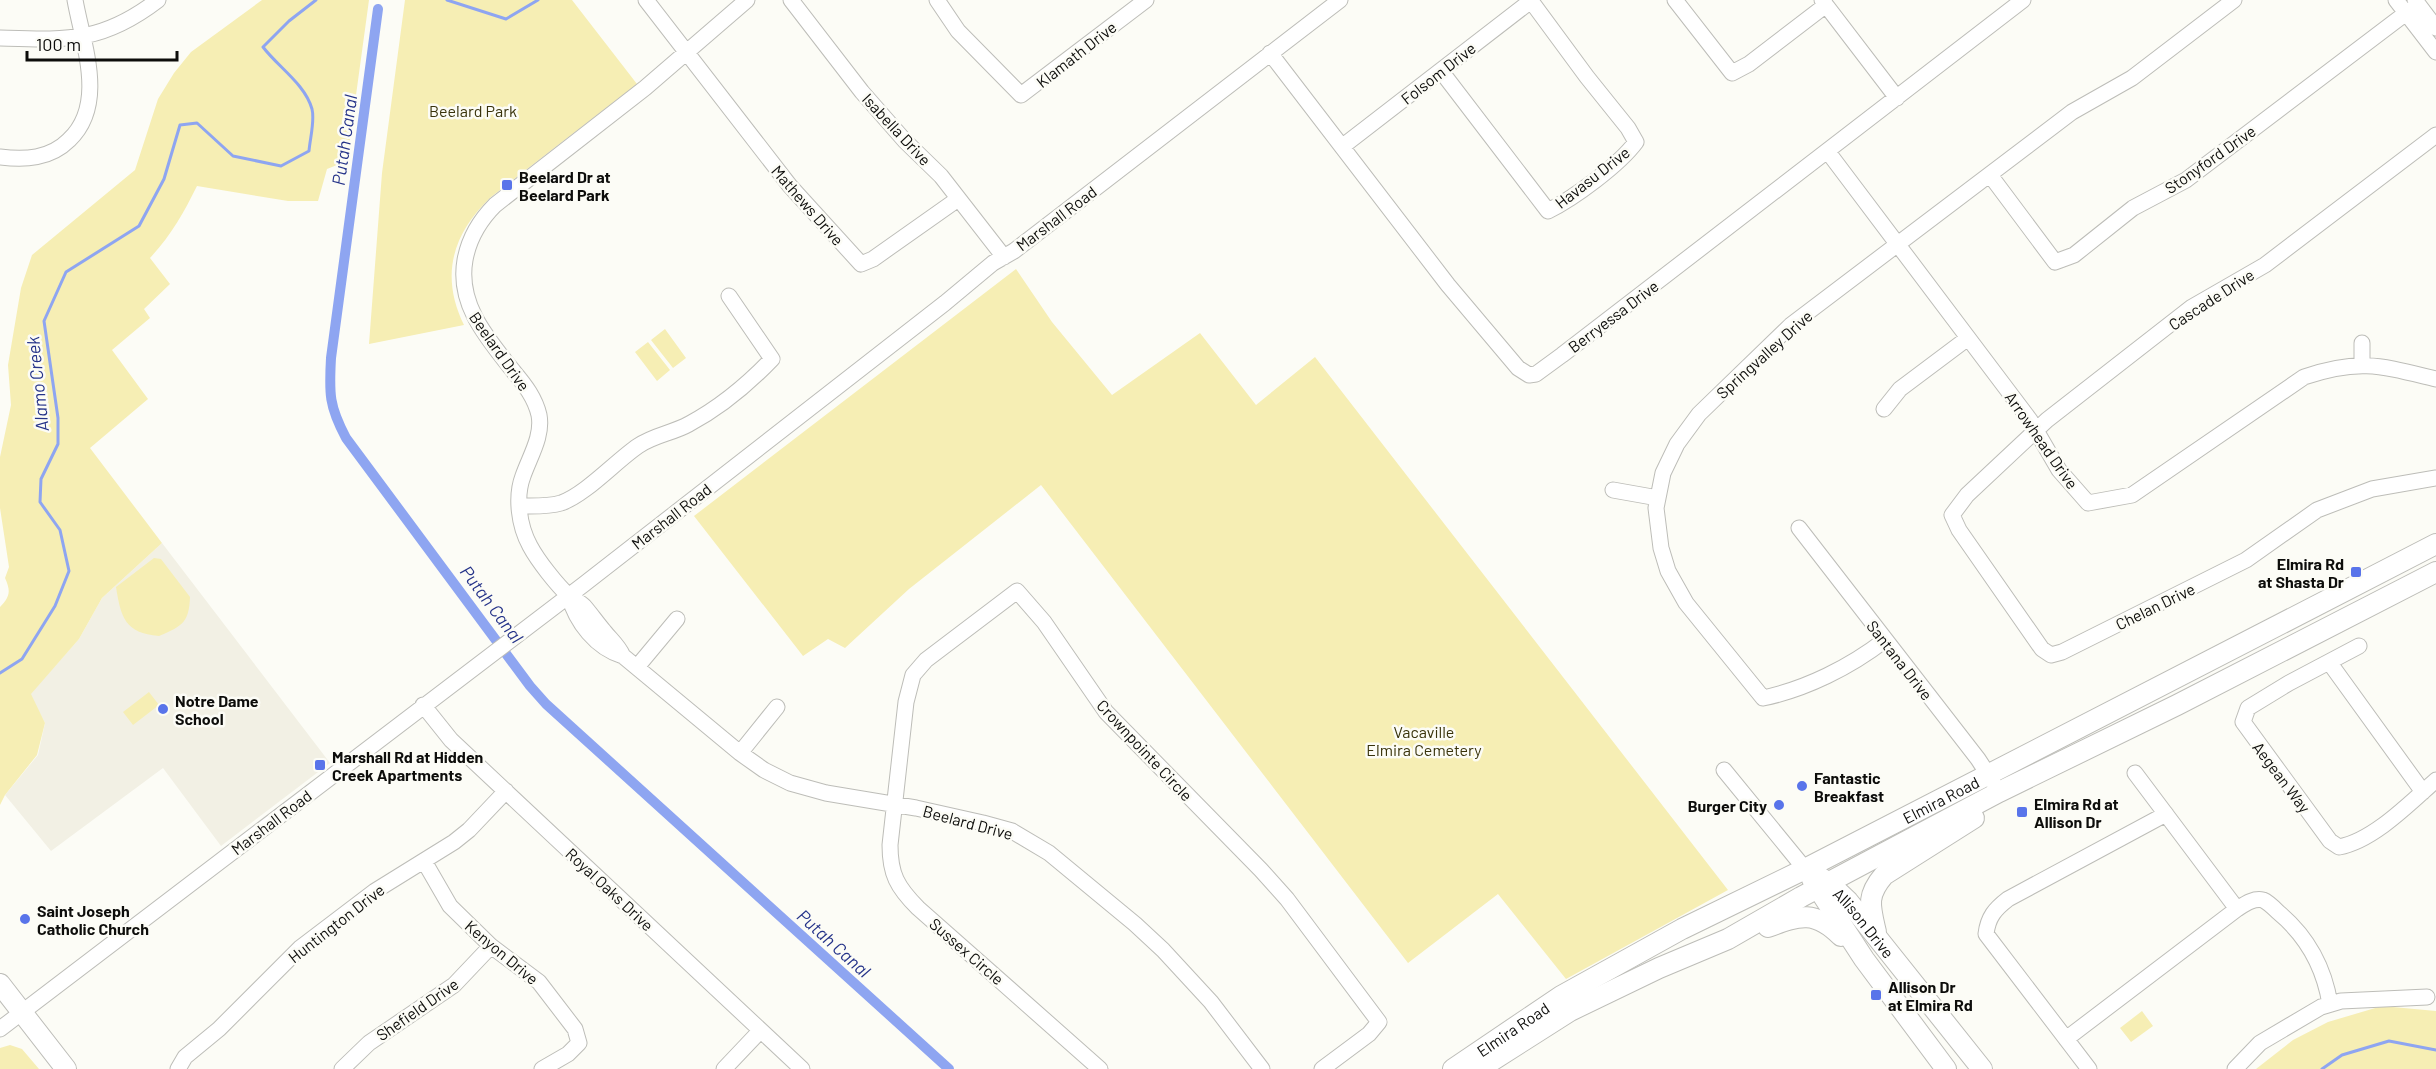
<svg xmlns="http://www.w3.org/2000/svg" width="2436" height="1069" font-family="Barlow,sans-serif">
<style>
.built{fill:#f2f0e4}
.green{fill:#f6eeb4}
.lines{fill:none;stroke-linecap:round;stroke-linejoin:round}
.stream{stroke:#8ea5f1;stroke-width:3}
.canal{stroke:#8ea5f1;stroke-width:10}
.minor-casing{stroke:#bdbdb8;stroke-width:17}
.major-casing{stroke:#bdbdb8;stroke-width:22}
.minor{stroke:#fff;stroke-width:15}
.major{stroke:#fff;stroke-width:20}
.poi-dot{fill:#5974ea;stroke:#fcfcf6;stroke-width:2}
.labels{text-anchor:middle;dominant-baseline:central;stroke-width:5;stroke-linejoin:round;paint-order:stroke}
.street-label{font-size:16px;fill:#0d0d0b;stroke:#fcfcf6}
.park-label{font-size:16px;fill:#39330b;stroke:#fcfcf6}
.poi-label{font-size:16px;font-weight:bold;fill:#0d0d0b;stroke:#fcfcf6;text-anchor:start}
.water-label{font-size:18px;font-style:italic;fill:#253389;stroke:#fcfcf6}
</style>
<rect width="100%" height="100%" fill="#fcfcf6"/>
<path class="built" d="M162,543L330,763L221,846L163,768L51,851L5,795L38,755L45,723L30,694L79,639L102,598Z"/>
<path class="green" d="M262,0H369L347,161L327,169L318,201H288L197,186C183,214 172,234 150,258L170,284L144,309L150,318L112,350L148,399L90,448L162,543L102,598L79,639L31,694L45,723L37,755L5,795L0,805V607C10,597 11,591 5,578L9,567L0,508V457L11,405L8,365L21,288L32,255L135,170L158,99L174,73L191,52Z
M405,0H572L637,84L491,197C452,234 440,276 464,325L369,344L382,173Z
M1016,269L1052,322L1112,395L1200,333L1256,405L1315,357L1728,890L1566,979L1498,894L1408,963L1041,485L909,589L845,648L828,639L803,656L694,516Z
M665,329L686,358L673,368L651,340Z
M648,342L670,370L657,381L635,352Z
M154,558L161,559L190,597C189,622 183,626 159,636C125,633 121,618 116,587Z
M149,692L159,705L133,725L123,712Z
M2382,1006L2436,1011V1069H2256L2293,1040L2328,1022Z
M2142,1011L2153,1026L2131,1042L2120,1028Z
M10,1045L22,1049L39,1069H0V1048Z"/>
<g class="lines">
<path class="stream" d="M447,0L506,19L538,0
M0,673L22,659L55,606L69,571L60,530L40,502L41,479L58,444V418L44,321L66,272L139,226L164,179L180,125L197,123L233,156L281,166L309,151C310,138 315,121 312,109C305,84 278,67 263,47L289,21L316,0
M2322,1069L2342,1055L2389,1041L2436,1050"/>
<path class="canal" d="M378,9L331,358C329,394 329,406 346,438L530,686L546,704L949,1069"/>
<g class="minor-casing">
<path id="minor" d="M646,0L790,186L861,264L873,259L958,199
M791,0L862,92L905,141L941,176L1004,257
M937,0L958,31L1021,95L1146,0
M1675,0L1732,73L1749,64L1826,5
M1822,0L1897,98
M2396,0L2436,52
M2415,0L2436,28
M0,38C67,40 102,43 158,0
M1270,53L1448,285L1518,368L1529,375L1536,374L1562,355L2023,0
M1441,71L1548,211C1574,198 1619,165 1636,142L1628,128L1587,77L1531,1
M2436,135L2265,265L2192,307L2047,420L1967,495L1952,515L1959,530L2042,649L2051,655L2062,652L2246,560L2317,510L2372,489L2436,478
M1343,146L1532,0
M1828,152L2030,420L2059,470L2088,503L2132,495L2304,377C2360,358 2382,366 2436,379
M0,157C25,160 50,159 69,140C107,104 83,45 75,0
M1990,175L2055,262L2074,255L2133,208L2186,180L2418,4
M2362,343V364
M1884,409L1900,389L1968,338
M1613,490L1658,498
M519,506C532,506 548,507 561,503C585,495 616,461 638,446C654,435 673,433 689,424C719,408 749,383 772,359L729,296
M1799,528L1978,759L1993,782
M569,596C576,622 596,648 623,656C618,645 611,640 604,631C597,623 591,614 584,606C580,602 574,600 569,596C557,585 538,561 530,546C519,526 515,497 523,476C530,456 543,436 539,415C535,398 525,385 514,372C488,339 457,305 465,260C469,238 480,220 495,205L645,88L747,0
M1885,640C1850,667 1806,689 1763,698L1686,603L1668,571L1661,548L1656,508L1663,473L1677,444L1699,414L1791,325L2072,112L2132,78L2234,0
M2359,646L2289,683L2248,708L2243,722L2330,841L2339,847C2373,841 2410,803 2436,780
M623,656L740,753L764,770L790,783L826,793L916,808L983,823L1012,831L1049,853L1135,924L1163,950L1211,1002L1262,1069
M2329,662L2423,792
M637,667L677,619
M423,705L451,740L802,1069
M740,753L777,707
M1724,770L1805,869
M2135,773L2237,909
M424,861L450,906L491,946L539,982L575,1029L579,1043L568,1054L542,1069
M0,1029L583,585L945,303L993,263L1014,251L1340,0
M2066,1039L2237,909C2245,904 2253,898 2263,900C2268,902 2274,908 2278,912C2307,936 2324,967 2330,1004
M178,1069L185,1057L219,1029L300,948L375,891L454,842L469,830L506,791
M342,1069L369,1043L454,985L491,946
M724,1069L760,1031
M1100,1069L918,908C897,887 890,874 890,845L906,702L913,675L926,660L1017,591L1044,622L1106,712L1261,870L1287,899L1379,1022L1369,1034L1322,1069
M2089,1069L1986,934C1988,917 1995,909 2008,899L2166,814
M2235,1069L2260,1043L2321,1007L2341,1001L2427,997"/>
</g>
<g class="major-casing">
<g id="major">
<path id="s1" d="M1818,876L1829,883L1848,901L1982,1069"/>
<path d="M1812,879L1864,959L1946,1069"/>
<path d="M1768,927C1800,915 1815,910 1841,936"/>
<path d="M1876,932C1870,906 1866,896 1884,875L1974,818"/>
<path d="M0,984L66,1069"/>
<path id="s2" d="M1453,1069L1561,996L1682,929L1805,869L2436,544"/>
<path d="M1479,1069L1570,1011L1659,968L1728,939L1801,897L1999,792L2177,705L2436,572"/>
</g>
</g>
<use href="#minor" class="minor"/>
<use href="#major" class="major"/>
</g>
<g class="poi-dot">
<rect x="501" y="179" width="12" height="12" rx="3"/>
<rect x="2350" y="566" width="12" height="12" rx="3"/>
<circle cx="163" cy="709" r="6"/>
<rect x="314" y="759" width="12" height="12" rx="3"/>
<circle cx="1802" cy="786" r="6"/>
<circle cx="1779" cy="805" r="6"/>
<rect x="2016" y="806" width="12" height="12" rx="3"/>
<circle cx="25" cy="919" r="6"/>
<rect x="1870" y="989" width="12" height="12" rx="3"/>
</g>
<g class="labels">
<g class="street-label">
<text transform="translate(1076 54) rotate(-38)">Klamath Drive</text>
<text transform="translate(1438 73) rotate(-38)">Folsom Drive</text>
<text transform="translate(897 129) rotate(47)">Isabella Drive</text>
<text transform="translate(2210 159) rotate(-35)">Stonyford Drive</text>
<text transform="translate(1592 177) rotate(-38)">Havasu Drive</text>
<text transform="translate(808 205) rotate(49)">Mathews Drive</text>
<text transform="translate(1056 218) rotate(-37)">Marshall Road</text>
<text transform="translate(2211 299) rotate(-33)">Cascade Drive</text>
<text transform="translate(1613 316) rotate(-37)">Berryessa Drive</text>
<text transform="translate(500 351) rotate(55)">Beelard Drive</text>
<text transform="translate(1764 354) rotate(-42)">Springvalley Drive</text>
<text transform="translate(2042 440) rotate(55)">Arrowhead Drive</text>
<text transform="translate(671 516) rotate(-38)">Marshall Road</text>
<text transform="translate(2155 606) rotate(-26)">Chelan Drive</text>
<text transform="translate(1900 660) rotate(52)">Santana Drive</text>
<text transform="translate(1145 750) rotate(47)">Crownpointe Circle</text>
<text transform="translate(2282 777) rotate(53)">Aegean Way</text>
<text stroke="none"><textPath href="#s2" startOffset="558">Elmira Road</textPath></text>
<text transform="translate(271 822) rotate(-37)">Marshall Road</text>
<text transform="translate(968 822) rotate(15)">Beelard Drive</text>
<text transform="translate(610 889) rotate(43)">Royal Oaks Drive</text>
<text transform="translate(336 923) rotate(-38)">Huntington Drive</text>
<text stroke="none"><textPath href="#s1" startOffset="66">Allison Drive</textPath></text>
<text transform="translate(967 951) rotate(41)">Sussex Circle</text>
<text transform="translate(502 952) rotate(40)">Kenyon Drive</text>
<text transform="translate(417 1009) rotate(-35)">Shefield Drive</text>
<text stroke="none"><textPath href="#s2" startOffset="72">Elmira Road</textPath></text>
</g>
<g class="park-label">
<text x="473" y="110">Beelard Park</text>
<text x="1424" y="731">Vacaville<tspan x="1424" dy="18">Elmira Cemetery</tspan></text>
</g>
<g class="poi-label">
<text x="519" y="176">Beelard Dr at<tspan x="519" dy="18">Beelard Park</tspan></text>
<text x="2344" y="563" text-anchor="end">Elmira Rd<tspan x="2344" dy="18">at Shasta Dr</tspan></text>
<text x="175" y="700">Notre Dame<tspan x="175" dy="18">School</tspan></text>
<text x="332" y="756">Marshall Rd at Hidden<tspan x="332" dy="18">Creek Apartments</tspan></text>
<text x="1814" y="777">Fantastic<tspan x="1814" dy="18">Breakfast</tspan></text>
<text x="2034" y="803">Elmira Rd at<tspan x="2034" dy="18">Allison Dr</tspan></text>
<text x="1767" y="805" text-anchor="end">Burger City</text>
<text x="37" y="910">Saint Joseph<tspan x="37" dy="18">Catholic Church</tspan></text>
<text x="1888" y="986">Allison Dr<tspan x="1888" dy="18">at Elmira Rd</tspan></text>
</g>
<g class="water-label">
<text transform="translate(344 140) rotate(-82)">Putah Canal</text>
<text transform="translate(37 384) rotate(-96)">Alamo Creek</text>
<text transform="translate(492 604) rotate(53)">Putah Canal</text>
<text transform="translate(834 943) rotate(42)">Putah Canal</text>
</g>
</g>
<path d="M27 51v9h150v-9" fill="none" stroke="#0d0d0b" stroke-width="3"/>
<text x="36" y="51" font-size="18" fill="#0d0d0b" stroke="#fcfcf6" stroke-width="4.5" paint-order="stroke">100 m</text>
</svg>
